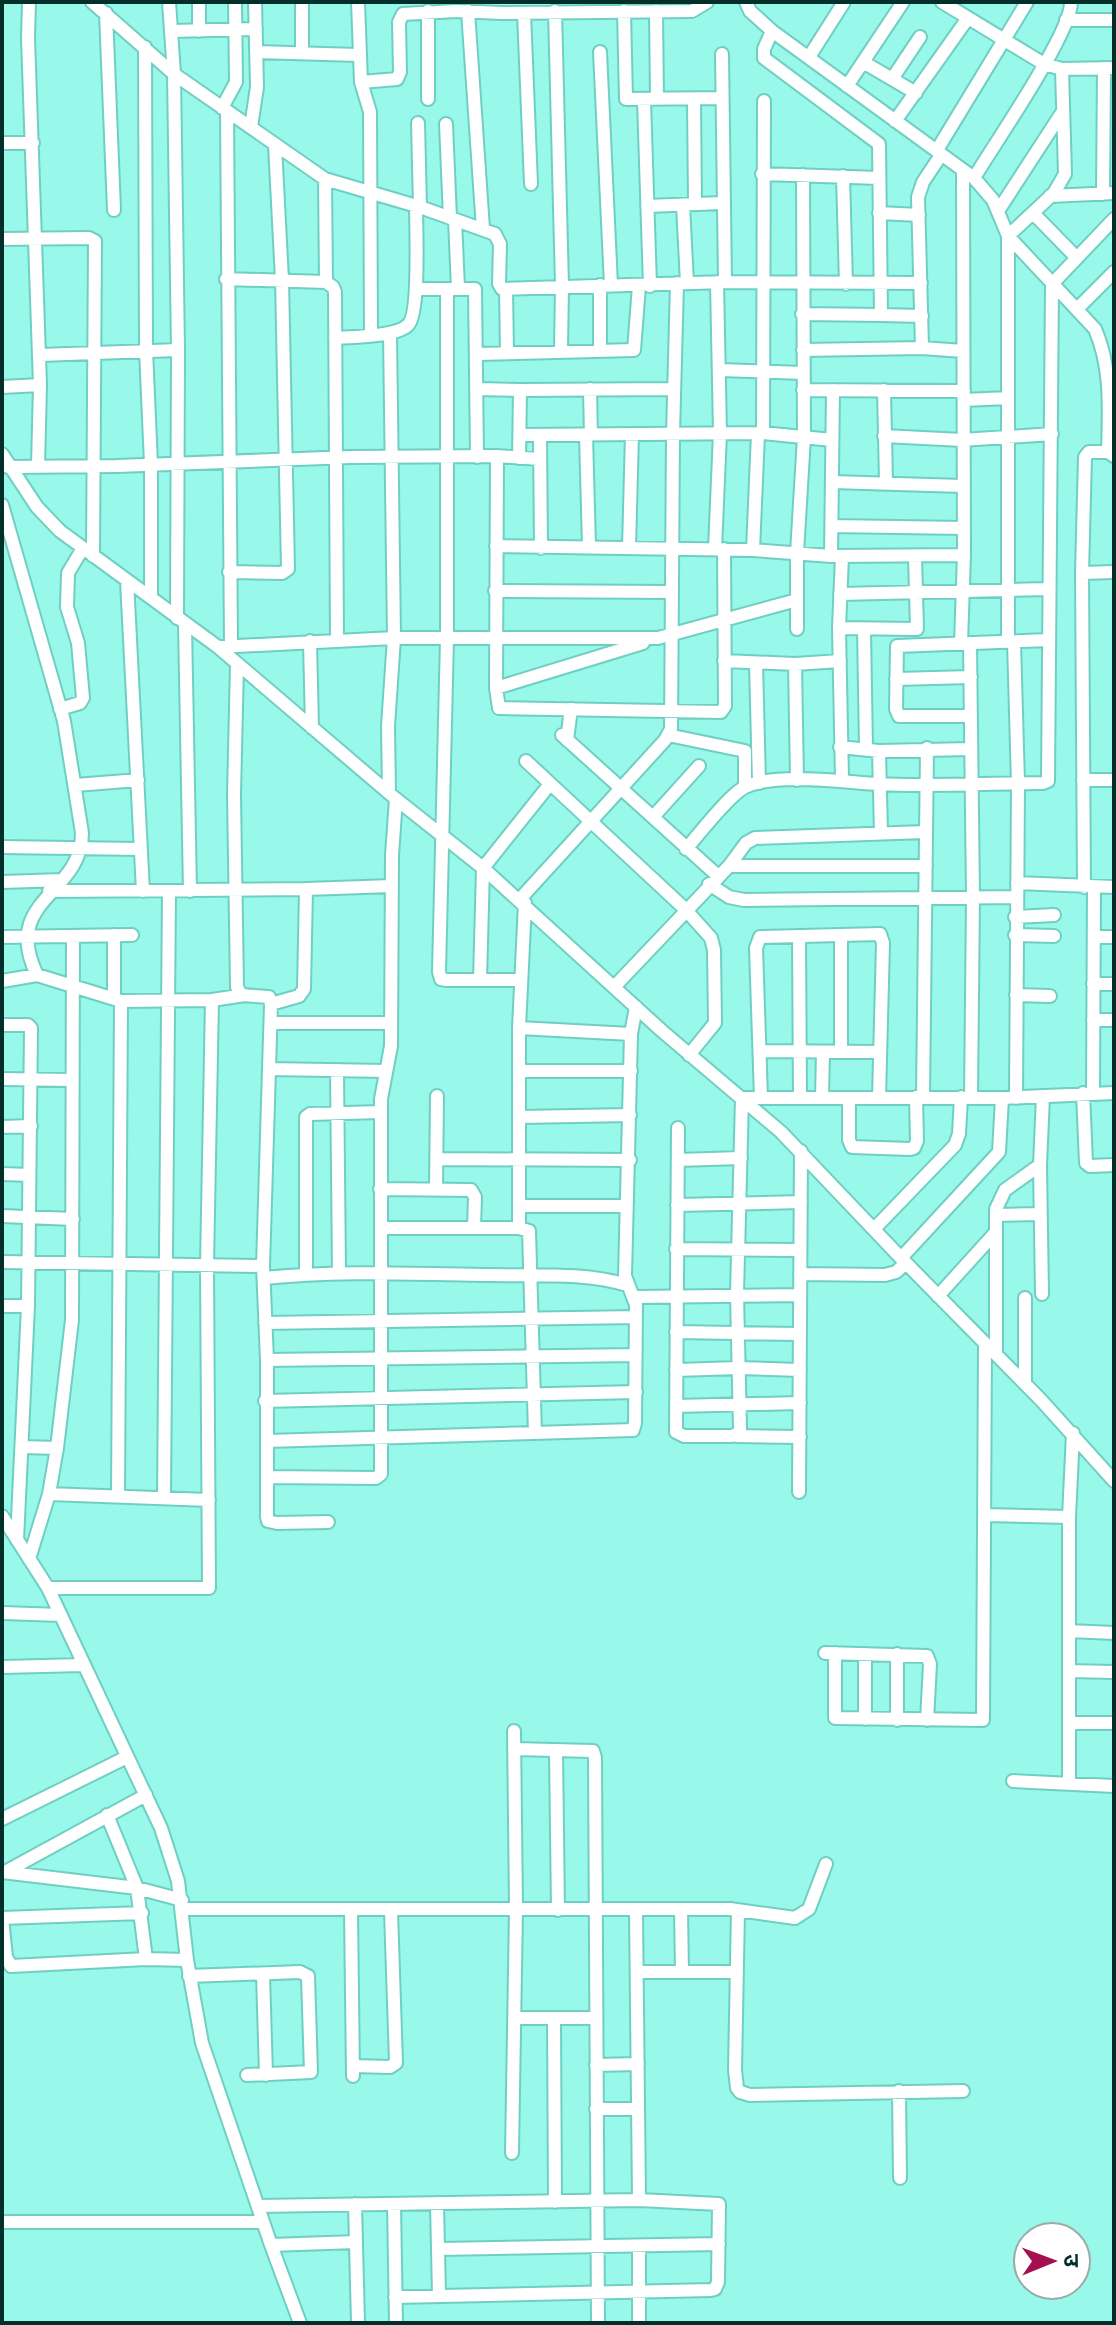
<svg xmlns="http://www.w3.org/2000/svg" width="1116" height="2325" font-family="'Nunito Sans','Noto Sans Devanagari',sans-serif">
<style>
.lines{fill:none;stroke-linecap:round;stroke-linejoin:round}
.minor-casing{stroke:#6fcfc2;stroke-width:16}
.minor{stroke:#fff;stroke-width:12}
</style>
<rect width="100%" height="100%" fill="#98f8ea"/>
<g class="lines">
<g class="minor-casing">
<path id="minor" d="M92,2L174,74L325,179L420,207L495,234L500,244L499,284L502,289L725,282L921,283
M169,2L174,74L178,350L177,618
M199,2V31
M302,2V52
M358,2L361,82L370,112L371,335
M746,2L750,11L772,31L974,178L993,200L1008,236L1095,329C1112,368 1109,410 1108,452L1114,456
M942,2L1044,64L1062,69L1114,68
M468,11L483,229
M555,11L562,286L561,350
M624,11L626,99L721,98
M656,11L657,99
M106,13L114,210
M524,13L531,184
M1066,20H1114
M171,31L256,29
M772,31L764,49V58L879,144L881,315L802,314
M145,47L146,350L151,464V597
M256,52L359,55
M600,52L611,285
M722,54L725,282
M809,57L844,2
M863,62L916,93
M892,79L920,37
M361,82L397,79L400,72L399,22L403,14L456,11L501,13L692,11L707,2
M847,86L903,2
M428,99V11
M694,99L695,204
M644,100L650,286
M222,108L236,82L235,2
M227,111L231,646
M895,121L968,18
M418,123L420,207
M446,124L450,218
M251,127L257,87L255,2
M2,143H33
M937,150L1027,2
M762,174L879,178
M843,176L846,284
M974,178C993,146 1072,32 1071,2
M1103,194L1104,68
M1050,196L1114,193
M683,205L687,283
M647,206L722,203
M998,211L1063,111
M879,213L919,215
M1033,213L1077,258
M455,220L458,288
M2,239L89,238L95,241L93,556
M226,279L326,282L325,179
M326,282L333,287L335,292L337,640
M416,289H475L477,457
M447,289V639L439,972L441,979L446,980H521
M506,289L507,353
M1077,309L1114,272
M881,315L922,316
M335,338C352,337 396,337 408,325C420,314 416,226 416,206
M922,348L918,197L923,182L941,155
M803,350L922,348L963,351
M600,351V285
M477,354L634,350L639,286
M40,355L178,350
M720,370L803,373
M2,387L40,385L28,38L29,2
M476,389L520,390
M590,389L591,435
M803,390L964,391
M884,390L886,482
M964,400L1008,398
M763,433L764,101
M520,435L763,433L832,440
M540,435L541,548
M586,435L589,546
M884,436L962,440L1052,434
M2,454L37,507L60,531L218,647L396,799L483,868L662,1031L781,1132L901,1258L1041,1400L1114,1481
M497,456L496,688L499,708L721,712L725,706L724,549
M519,458L520,390L674,389
M38,466L40,385
M8,467L117,466L350,457L497,456L539,459
M832,482L962,486
M2,505L64,721L82,833C82,895 0,899 37,975
M832,526L963,528
M496,546L753,550L831,556L964,555
M629,548L632,434
M715,549L720,433L717,282
M753,550L758,434
M831,556L833,390
M229,572L282,573L288,569L282,280L275,145
M1082,573L1114,572
M127,581L143,891
M495,591L671,592
M840,594L1048,589
M185,625L190,891
M839,628L917,629L915,556
M797,629V553L804,437L803,175
M864,629L866,749
M310,641L312,728
M1008,642V236L1054,193L1065,174L1062,69
M1014,642L1018,783L1016,1098
M961,643L964,555L963,171
M970,643L973,897L971,1097
M218,647L394,638H658L797,600
M724,661L795,664L840,661
M756,663L759,783
M237,664L234,795L237,987L241,995L269,997L271,1004L263,1266L267,1360V1517L268,1521L277,1523L328,1522
M795,664L797,780
M896,679L971,677
M496,688L643,643
M60,709L80,703L83,698L78,643L67,607L68,573L83,548
M971,716H899L896,709L897,646L1048,640
M562,735L718,876
M668,735L745,751V787
M567,740L571,709
M840,747L879,751L971,749
M879,751L881,833
M526,761L685,909L711,938L714,950L715,1023L689,1055
M842,780L839,628L842,556
M1083,780H1114
M76,785L138,780
M389,793L388,726L394,638L390,333
M653,817L699,766
M2,847L140,849
M686,849C699,834 730,794 745,787C777,772 843,782 878,784C933,787 988,783 1043,783L1048,781L1052,284L1114,219
M729,866L746,843L755,838L925,832
M2,882L62,880
M1017,883L1114,887
M709,884L729,897L744,900L1016,897
M1084,887L1082,573L1085,457L1089,452H1108
M306,889L392,886
M49,891L306,889L304,989L299,996L271,1004
M520,899L665,740L671,729L673,434L677,283
M1015,917L1054,915
M1015,935L1054,936
M799,936L800,1098
M2,937L132,935
M1094,937H1114
M480,980L483,868L550,784
M2,981L37,975L121,1001L212,1000L207,1265L209,1588H48
M1093,984H1114
M614,987L729,866H926
M1016,995L1050,996
M114,999V935
M212,1000L245,995
M1093,1020H1114
M271,1023H391
M2,1025H28L31,1028L28,1306L17,1540
M519,1028L631,1034
M760,1051L880,1052
M841,1052V935
M269,1069L386,1071
M337,1070L339,1273
M519,1071H631
M2,1079L71,1080
M1083,1093L1086,1163L1090,1166L1114,1165
M1093,1093L1094,887
M923,1097L927,748
M761,1098L756,948L760,937L880,934L883,943L879,1098
M822,1098L823,1052
M849,1098V1140L852,1147L910,1149L914,1148L917,1141L916,1097
M520,1117L630,1115
M2,1127L31,1126
M678,1128L676,1432L684,1436H732L739,1433L740,1429L737,1294L742,1098H1002L1114,1093
M437,1159L630,1160
M678,1160L741,1158
M2,1174L29,1175
M380,1189L471,1190L475,1197L474,1228
M436,1189L437,1096
M677,1205L801,1202
M519,1206H626
M996,1215L1040,1214
M2,1216L73,1219
M381,1228H519L529,1231L535,1433
M519,1228V1028L525,903
M874,1229L955,1145L959,1134L961,1097
M676,1249L800,1250
M901,1258L999,1152L1002,1098
M2,1262L263,1266
M306,1274V1117L310,1114L381,1112
M800,1274L885,1275L896,1272L906,1263
M264,1278C339,1270 416,1274 492,1275C536,1276 584,1272 627,1285
M1042,1294L1040,1165L1043,1096
M938,1296L995,1233
M634,1297L800,1295
M1025,1298V1384
M2,1306H28
M265,1323L636,1317
M676,1332L800,1334
M996,1354V1209L1005,1190L1040,1165
M267,1360L635,1355
M676,1370L739,1368L800,1370
M265,1401L636,1392
M676,1406L800,1403
M737,1436L800,1437
M267,1441L633,1430L635,1423L636,1305L625,1276L631,1034L636,1007
M22,1447L57,1448
M267,1477L376,1478L381,1474V1099L391,1046L392,855L396,799
M799,1492L801,1151
M49,1494L209,1500
M118,1497L121,1001
M164,1498L169,891
M985,1515L1069,1517
M2,1516L48,1588L161,1828L178,1881L187,1960L202,2043L271,2245L300,2323
M29,1559L49,1494L57,1448L72,1320L73,936
M2,1613L61,1615
M1069,1631L1114,1633
M825,1653L927,1656L930,1664L927,1720
M835,1653V1718L983,1720L985,1344
M897,1654V1720
M2,1667L83,1665
M1069,1671L1114,1672
M865,1719V1654
M1070,1723H1114
M514,1749L593,1751L595,1758L598,2323
M556,1750L558,1910
M1013,1781L1114,1786
M1069,1783V1517L1073,1433
M107,1815L137,1888L146,1959
M2,1819L127,1757
M2,1872L137,1888L182,1900
M5,1872L146,1795
M182,1909H730L795,1918L809,1909L826,1864
M636,1910L639,2200
M681,1910L682,1972
M738,1910L735,2070L737,2088L740,2092L750,2095L963,2091
M351,1911L353,2076
M2,1918L6,1957L11,1966L146,1959L187,1960
M2,1918L142,1913
M637,1972H737
M263,1974L266,2075
M189,1976L300,1972L308,1976L311,2072L247,2075
M514,2018H596
M554,2018L555,2202
M596,2065L638,2064
M353,2066L390,2067L396,2063L391,1911
M899,2091L900,2178
M596,2109H638
M512,2153L516,1909L514,1731
M437,2203L439,2295
M355,2204L358,2323
M394,2204L396,2323
M258,2206L639,2200L719,2204L718,2282L715,2289L711,2290L395,2297
M2,2222H263
M271,2245L356,2242
M639,2246V2323
M439,2249L719,2244"/>
</g>
<use href="#minor" class="minor"/>
</g>
<rect width="1116" height="2325" fill="none" stroke="#032f2b" stroke-width="8"/>
<g transform="translate(1052 2261) rotate(89)"><circle r="38" fill="#ffffff" stroke="#9aacaa" stroke-width="2"/>
<path d="M0-6L14 30L0 20L-14 30Z" fill="#a30f4f"/>
<text y="-12" font-size="22" font-weight="bold" text-anchor="middle" fill="#032f2b">उ</text>
</g>
</svg>
